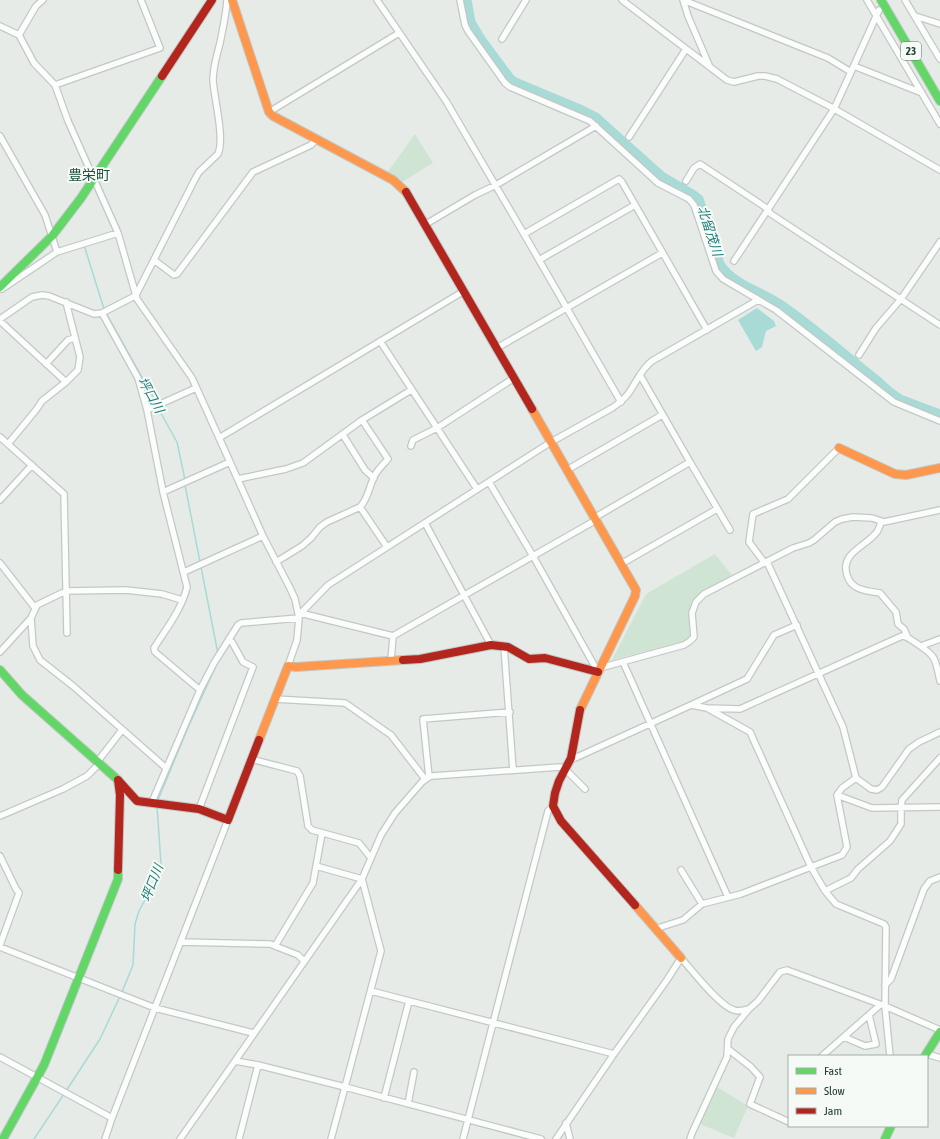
<svg xmlns="http://www.w3.org/2000/svg" width="940" height="1139" font-family="'Asap Condensed','Noto Sans JP',sans-serif">
<style>
.green{fill:#cfe4d2}
.water{fill:#a8dad6}
.lines{fill:none;stroke-linecap:round;stroke-linejoin:round}
.stream{stroke:#a8dad6;stroke-width:1.5}
.river{stroke:#a8dad6;stroke-width:9}
.street-casing{stroke:#c3c8c5;stroke-width:8}
.fast-casing{stroke:#c1c9c5;stroke-width:10}
.slow-casing{stroke:#c1c9c5;stroke-width:10}
.jam-casing{stroke:#c1c9c5;stroke-width:10}
.street{stroke:#fbfcfc;stroke-width:5.5}
.fast{stroke:#63d668;stroke-width:8}
.slow{stroke:#ff974d;stroke-width:8}
.jam{stroke:#b3261e;stroke-width:8}
.labels{text-anchor:middle;dominant-baseline:central;stroke-width:4;stroke-linejoin:round;paint-order:stroke}
.shield{fill:#f5faf6;stroke:#62776d;stroke-width:1}
.shield-label{font-size:11px;font-weight:bold;fill:#233f32}
.water-label{font-size:13px;font-style:italic;fill:#1d7b79;stroke:#f5faf6}
.quarter-label{font-size:14px;fill:#1f513c;stroke:#f5faf6}
</style>
<rect width="100%" height="100%" fill="#e6ebe8"/>
<path class="green" d="M415,134L433,163L402,182L387,173Z
M715,554L732,575C714,586 687,595 689,619C689,626 692,633 688,640L612,660L646,594Z
M717,1087L748,1106L734,1138L700,1124Z"/>
<path class="water" d="M757,308L774,321L776,326L766,331L762,347L756,351L738,320Z"/>
<g class="lines">
<path class="stream" d="M84,245L104,309
M106,313L157,404
M158,408L177,442L185,480
M185,485L200,562
M201,567L218,654
M158,800L187,730L219,659
M66,1091L100,1039L122,992L133,965L135,924L139,911L158,876L161,864L157,806
M34,1139L64,1094"/>
<path class="river" d="M467,0L471,22L481,39L510,78L515,82L582,110L596,117L663,177L694,195L699,199L720,264C734,286 763,291 783,306C816,329 846,356 878,381L890,392L900,399L940,414"/>
<g class="street-casing">
<path id="street" d="M377,0L446,101L524,234L621,402
M460,0L465,25L468,31L505,83L510,87L590,121L658,183L689,199L694,205L716,271L723,279L776,310L894,402L940,421
M622,0L727,80L734,82L758,76H765L777,79L831,107L940,170
M683,0L828,58L851,72
M683,0L688,16L709,65
M867,0L940,124
M905,0L940,59
M915,16L940,24
M0,26L19,35L34,63L55,85L68,121L118,233L137,299L192,378L230,462L263,536L290,588L295,599L299,618L297,640L288,666
M19,35L36,6L43,0
M502,39L526,0
M854,66L922,93
M55,85L160,48L141,0
M269,112L399,33
M0,136L45,215L57,252
M629,137L686,49
M686,181L694,168L700,164L765,207L771,214L940,325
M426,224L475,195L496,185L596,126
M524,234L619,179L622,182L707,330
M154,260L174,275L177,274L253,172L311,145L317,139
M539,260L635,205
M734,261L834,109L851,72L879,10
M2,289L57,252L118,233
M102,313L138,378L147,410L163,492L187,587C182,609 166,629 154,648L155,652L200,690
M0,319L32,297L42,295L49,296L94,314L102,313L133,297L136,295L195,179L199,172L218,154C225,138 214,98 213,80C213,67 217,55 220,43C223,28 226,15 227,0
M0,321L66,382
M380,341L477,489
M497,348L662,253
M859,355L876,328L901,299L940,242
M46,364L68,340L75,338
M147,410L196,388
M343,435L365,470L374,478
M0,437L64,494L67,633
M219,438L464,291
M8,444L36,410L42,401L66,382L78,370L80,357L66,302
M411,446L413,440L437,428L514,378
M839,448L788,499L753,514L749,542L764,562L768,564L843,727L856,778L871,789L877,790L882,787L909,749L919,742L940,732
M690,462L730,530
M567,470L662,415
M238,479L286,469L303,463L362,420L411,390
M489,482L533,556L598,672
M163,492L230,462
M0,500L32,465
M360,507C368,499 369,487 374,477C377,470 383,465 388,459L362,420
M594,518L690,462L640,375
M881,522C880,525 879,530 876,533C865,547 840,553 847,575C851,590 866,591 880,593L896,612L898,624L904,629L908,638
M425,523L491,645
M276,562L302,546L311,538L320,527L327,522L360,507L387,547
M0,563L35,608
M621,564L717,509
M184,572L263,536
M300,613L393,636L596,520
M301,613L328,585L551,442L612,408C618,404 623,400 628,394C636,383 641,369 652,361L758,300
M31,618L33,646L40,660L73,686L166,768
M504,646L513,770
M921,646L940,639
M0,652L31,618L37,605L66,591L126,590L162,594L182,600
M391,661L393,636
M623,662L728,897
M600,668L684,645L690,641L694,637L692,613L696,602L704,594L793,548L809,543L814,540L835,522L842,519L853,517L872,518L884,522L940,510
M275,699L345,703L391,735L425,779
M691,705L747,679L774,635L797,625
M707,708L750,732L811,867L825,891L836,904L884,924L886,927L885,1006L890,1056
M571,758H575L691,705L707,708L740,709L902,636C907,636 911,640 916,643C937,657 935,658 940,681
M251,759L297,771L300,776L308,826L312,830L359,843L371,858
M98,761L122,730
M429,777L423,719L510,712
M837,795L872,808L940,807
M152,802L200,690L214,663L238,625L241,623L299,618
M199,809L253,667L243,662L232,642L229,640
M0,816L63,789L87,776L100,763
M0,856L16,889L19,893L0,945
M681,870L702,904
M825,891L851,878L858,869L890,841L901,824V808L902,800L940,758
M657,929L661,927L683,920L702,904L741,894L842,855L847,847L837,795L842,788L856,778
M181,942L270,944L298,955L304,961
M275,946L313,883L322,833
M0,947L155,1008L253,1033
M885,985L891,979L924,889L930,881L940,877
M371,991L614,1054
M749,1009L758,1001L780,972L787,970L885,1006L940,1030
M844,1037L865,1046L876,1044L869,1015
M728,1049L751,1067L760,1077L750,1104L789,1122
M927,1054L940,1058
M822,1056L880,1005
M0,1057L112,1118L105,1139
M235,1061L362,879L381,835L395,813L422,782L429,777L432,776L560,767L565,769L585,789
M384,1098L409,1001
M408,1104L414,1072
M112,1118L228,820
M566,1123L570,1139
M180,1139L235,1061L258,1065L345,1087L381,951L362,879L316,866
M239,1139L258,1065
M331,1139L345,1087L541,1139
M463,1139L548,811L553,806
M556,1139L614,1054L667,980L681,958C691,969 720,1007 734,1010C739,1012 744,1010 749,1009L734,1027L728,1039L727,1057L692,1133L690,1139"/>
</g>
<g class="fast-casing">
<path id="fast" d="M881,0L940,101
M0,287L52,236L81,198L162,76
M0,670L22,695L118,780
M925,1056L940,1032
M3,1139L44,1065L118,879V870
M885,1139L891,1126"/>
</g>
<g class="slow-casing">
<path id="slow" d="M232,0L269,112L273,116L393,180L406,192
M532,409L636,590L635,596L580,710
M839,448L895,474L906,475L940,468
M259,740L288,666L296,667L403,660
M635,905L681,958"/>
</g>
<g class="jam-casing">
<path id="jam" d="M162,76L212,0
M406,192L532,409
M403,660L420,659L491,645L508,647L529,659L545,658L598,672
M580,710L571,758L559,781L555,793L553,806L561,821L635,905
M118,870L120,795L118,780L137,801L199,809L228,820L259,740"/>
</g>
<use href="#street" class="street"/>
<use href="#fast" class="fast"/>
<use href="#slow" class="slow"/>
<use href="#jam" class="jam"/>
</g>
<g class="labels">
<rect class="shield" x="901" y="42" width="20" height="18" rx="3"/>
<g class="shield-label">
<text x="911" y="51">23</text>
</g>
<g class="water-label">
<text transform="translate(710 231) rotate(72)">北留茂川</text>
<text transform="translate(151 395) rotate(61)">坪口川</text>
<text transform="translate(152 883) rotate(-69)">坪口川</text>
</g>
<g class="quarter-label">
<text x="89" y="175">豊栄町</text>
</g>
</g>
<rect x="788" y="1055" width="140" height="72" fill="#f5faf6" stroke="#a1afa8"/>
<rect x="796" y="1068" width="20" height="6" fill="#63d668" stroke="#a1afa8"/>
<text x="824" y="1075" font-size="12" fill="#233f32">Fast</text>
<rect x="796" y="1088" width="20" height="6" fill="#ff974d" stroke="#a1afa8"/>
<text x="824" y="1095" font-size="12" fill="#233f32">Slow</text>
<rect x="796" y="1108" width="20" height="6" fill="#b3261e" stroke="#a1afa8"/>
<text x="824" y="1115" font-size="12" fill="#233f32">Jam</text>
</svg>
